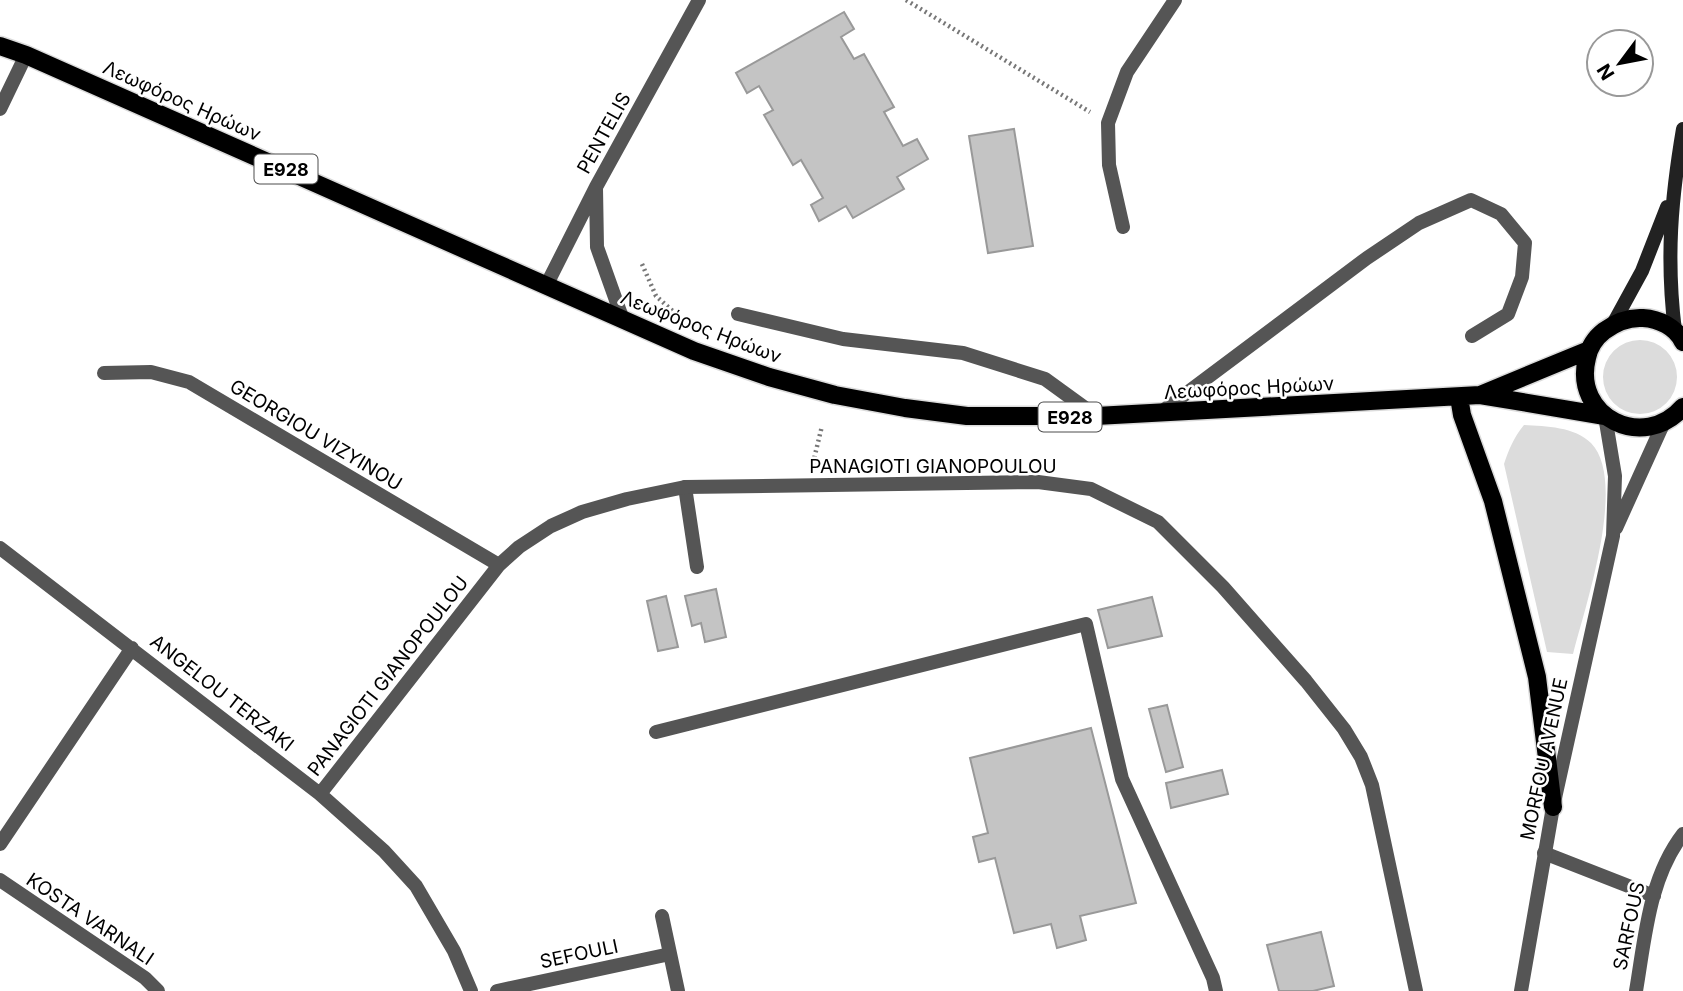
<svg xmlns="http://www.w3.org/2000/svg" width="1683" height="991" font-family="Inter,sans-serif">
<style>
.green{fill:#dcdcdc}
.building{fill:#c4c4c4;stroke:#999;stroke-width:2}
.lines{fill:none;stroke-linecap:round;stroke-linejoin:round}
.primary-casing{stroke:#dbdbdb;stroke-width:21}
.path{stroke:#777;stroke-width:4.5;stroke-dasharray:2 3.5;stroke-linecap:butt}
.service{stroke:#555;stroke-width:14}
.minor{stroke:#555;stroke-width:14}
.tertiary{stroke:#555;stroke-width:14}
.secondary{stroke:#222;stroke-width:14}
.primary{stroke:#000;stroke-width:18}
.labels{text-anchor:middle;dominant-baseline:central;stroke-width:5;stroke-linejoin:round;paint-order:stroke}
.shield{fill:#fff;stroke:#4c4c4c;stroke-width:2}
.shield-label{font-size:18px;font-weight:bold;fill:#000}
.street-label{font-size:19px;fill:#000;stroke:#fff}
</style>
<rect width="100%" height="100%" fill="#fff"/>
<path class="green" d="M1603 377a37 37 0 1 1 74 0a37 37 0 1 1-74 0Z
M1524,425C1546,426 1575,427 1591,443C1628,481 1585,607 1573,654L1547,652L1504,464C1509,449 1514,437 1524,425Z"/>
<path class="building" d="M844,12L854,29L841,37L854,59L864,54L894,107L884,112L903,146L917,139L928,159L897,177L904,189L853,218L846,206L819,221L811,205L823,198L801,160L793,165L764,115L773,110L759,86L747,93L736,73Z
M1014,129L1033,246L988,253L969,136Z
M716,589L726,637L705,642L701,623L692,626L685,596Z
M666,596L678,647L658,651L647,601Z
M1152,597L1162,636L1108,648L1098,610Z
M1167,705L1183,767L1166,772L1149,709Z
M1091,728L1136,903L1080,916L1086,940L1057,948L1051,924L1014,933L995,858L979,862L973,837L988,833L970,758Z
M1222,770L1228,794L1171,808L1166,783Z
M1321,932L1334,986L1313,991H1279L1267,945Z"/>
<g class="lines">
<g class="primary-casing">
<path id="primary" d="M0,46L26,55L694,351L769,377L835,395L905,408L967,416H1096L1480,395L1605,416
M1683,342C1676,327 1659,319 1643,318C1628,317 1616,322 1604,331C1595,338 1589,348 1587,358C1572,417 1644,452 1683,407
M1480,395L1589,350
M1459,397L1462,415L1493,501L1537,677L1553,807"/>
</g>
<path class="path" d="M906,0L1090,112
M642,264L656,296L676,314
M813,463L822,426"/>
<path class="service" d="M738,314L843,339L963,353L1045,379L1096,416
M1160,413L1367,258L1419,223L1471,200L1501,214L1525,243L1522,277L1508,314L1472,336
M685,487L697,567
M656,732L1086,624L1122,779L1213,978L1216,991"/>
<path class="minor" d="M0,109L26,55
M1123,227L1109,165L1108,123L1127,72L1175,0
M104,373L151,372L189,382L499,565
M0,548L320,794L384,851L416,886L454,951L471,991
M320,794L499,565L519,547L551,526L582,512L627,499L685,487L1038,482L1091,489L1158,522L1223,587L1306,681L1344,729L1361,757L1372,785L1416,991
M0,844L132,648
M1544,853L1654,896
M0,880L145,978L158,991
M662,916L678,991
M497,991L670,954
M1636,991C1645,938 1649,878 1683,834"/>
<path class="tertiary" d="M596,188L597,247L623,320
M546,286L596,187L699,0
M1616,528L1664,422
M1521,991L1553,807L1613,536L1615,476L1605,416"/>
<path class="secondary" d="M1613,324L1642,271L1667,207
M1675,331C1666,259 1671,200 1683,129"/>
<use href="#primary" class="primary"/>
</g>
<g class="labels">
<g class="shield">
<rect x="254.5" y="154.5" width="63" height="29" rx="5"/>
<rect x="1038.5" y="402.5" width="63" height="29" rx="5"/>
</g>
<g class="shield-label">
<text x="286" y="169">E928</text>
<text x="1070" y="417">E928</text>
</g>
<g class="street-label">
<text transform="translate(182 101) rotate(24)">Λεωφόρος Ηρώων</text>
<text transform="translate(604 133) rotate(-61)">PENTELIS</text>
<text transform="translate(701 327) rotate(21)">Λεωφόρος Ηρώων</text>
<text transform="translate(1249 388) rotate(-3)">Λεωφόρος Ηρώων</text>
<text transform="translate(316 435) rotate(31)">GEORGIOU VIZYINOU</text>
<text x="933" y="466">PANAGIOTI GIANOPOULOU</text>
<text transform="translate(388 676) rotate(-52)">PANAGIOTI GIANOPOULOU</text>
<text transform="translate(222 693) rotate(38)">ANGELOU TERZAKI</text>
<text transform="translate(1544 759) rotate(-78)">MORFOU AVENUE</text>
<text transform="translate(90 919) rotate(34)">KOSTA VARNALI</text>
<text transform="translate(1629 926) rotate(-78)">SARFOUS</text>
<text transform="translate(579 954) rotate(-12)">SEFOULI</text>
</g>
</g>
<g transform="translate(1620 63) rotate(238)"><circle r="33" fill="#ffffff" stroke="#999999" stroke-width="2"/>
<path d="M0-5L12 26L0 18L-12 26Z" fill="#000000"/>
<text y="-10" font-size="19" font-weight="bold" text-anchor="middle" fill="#000000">N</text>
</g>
</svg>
